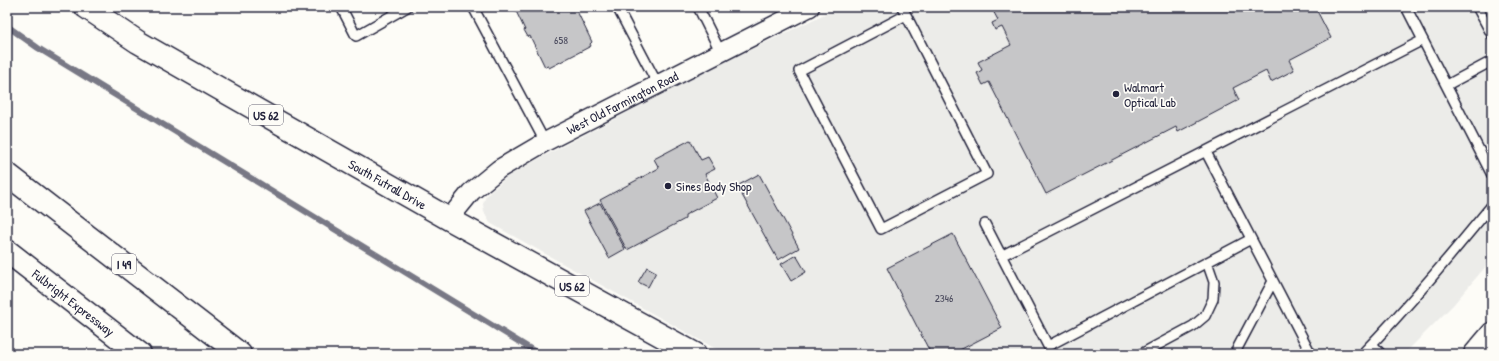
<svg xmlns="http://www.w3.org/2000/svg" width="1499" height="361" font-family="'Patrick Hand',sans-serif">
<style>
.built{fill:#ecece9}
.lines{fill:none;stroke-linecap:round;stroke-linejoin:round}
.stream{stroke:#787885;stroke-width:6}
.building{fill:#c6c6c8;stroke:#22223b}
.service-casing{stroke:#22223b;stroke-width:12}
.minor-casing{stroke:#22223b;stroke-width:21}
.primary-casing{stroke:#22223b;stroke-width:25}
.trunk-casing{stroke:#22223b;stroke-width:25}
.motorway-casing{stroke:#22223b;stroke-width:25}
.service{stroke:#fdfcf7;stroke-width:9}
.minor{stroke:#fdfcf7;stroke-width:18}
.primary{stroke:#fdfcf7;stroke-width:22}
.trunk{stroke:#fdfcf7;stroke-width:22}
.motorway{stroke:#fdfcf7;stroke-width:22}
.poi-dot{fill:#22223b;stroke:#fdfcf7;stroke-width:1.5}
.labels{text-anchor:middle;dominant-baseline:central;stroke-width:3.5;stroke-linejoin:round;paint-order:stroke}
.number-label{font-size:11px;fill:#4b4b5e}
.shield{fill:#fdfcf7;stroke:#646373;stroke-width:1}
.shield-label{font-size:12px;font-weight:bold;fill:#22223b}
.poi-label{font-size:13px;fill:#22223b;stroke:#fdfcf7;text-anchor:start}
.street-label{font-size:13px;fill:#22223b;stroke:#fdfcf7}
</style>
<rect width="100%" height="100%" fill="#fdfcf7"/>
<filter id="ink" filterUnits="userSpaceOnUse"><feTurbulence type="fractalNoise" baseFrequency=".025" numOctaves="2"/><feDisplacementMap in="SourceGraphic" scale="8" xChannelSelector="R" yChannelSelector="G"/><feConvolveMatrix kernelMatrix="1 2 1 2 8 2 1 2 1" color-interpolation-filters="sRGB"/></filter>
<g filter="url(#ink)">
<path class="built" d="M839,7H1492V259L1453,305L1404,354H725L490,223L484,212L483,204L486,196L507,177L542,157L709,70Z"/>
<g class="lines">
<path class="stream" d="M7,26L38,48L539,354"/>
</g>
<path class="building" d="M514,7H575L592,42L590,44L591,46L549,68L548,66L545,67L530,36L528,37L524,30H525Z
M991,7H1315L1331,38L1289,60L1294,70L1271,82L1266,71L1233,88L1239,100L1178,132L1176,127L1046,194L989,82L983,85L977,73L982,70L978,62L1011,45L1002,27L995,30L992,23L998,20Z
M690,140L701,160L708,157L715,169L705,174L717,198L685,215V219L627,250L600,200L659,168L654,159Z
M759,174L799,248L778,260L737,186Z
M600,203L625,249L609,258L584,211Z
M953,234L1002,328L952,354H931L887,268Z
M796,255L806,272L791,281L781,264Z
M647,267L656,272L648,287L638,282Z"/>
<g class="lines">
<g class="service-casing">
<path id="service" d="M341,7L356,36L407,7
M473,7L545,142
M617,7L658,85
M698,7L721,53
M902,7L987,174L881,229L799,71L906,15
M1406,7L1492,175
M1477,7L1492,35
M1447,85L1492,61
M1206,152L1311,354
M985,224L1048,346L1251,239
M1001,256L1423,40
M1372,344L1381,354
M1141,354L1193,326L1205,316L1213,299L1214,282L1207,262
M1235,354L1238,347L1273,281
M1362,354C1408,307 1450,256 1492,205"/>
</g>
<g class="minor-casing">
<g id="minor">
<path id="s1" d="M449,219L471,192L499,169L545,142L810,7"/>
</g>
</g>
<g class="primary-casing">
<path id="primary" d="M1475,354L1492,334"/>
</g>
<g class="trunk-casing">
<g id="trunk">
<path id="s2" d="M86,7L138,42L229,94L449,219L695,354"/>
</g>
</g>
<g class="motorway-casing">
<g id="motorway">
<path d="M7,174L240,354"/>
<path id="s3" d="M7,251L140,354"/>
</g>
</g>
<use href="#service" class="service"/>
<use href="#minor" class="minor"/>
<use href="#primary" class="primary"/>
<use href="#trunk" class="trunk"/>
<use href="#motorway" class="motorway"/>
</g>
</g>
<g class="poi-dot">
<circle cx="1116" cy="94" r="4"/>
<circle cx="668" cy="186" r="4"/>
</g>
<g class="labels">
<g class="number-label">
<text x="561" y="40">658</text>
<text x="944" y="298">2346</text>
</g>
<g class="shield">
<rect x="249" y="105" width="34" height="20" rx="3"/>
<rect x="112" y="254" width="24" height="20" rx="3"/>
<rect x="555" y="276" width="34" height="20" rx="3"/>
</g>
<g class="shield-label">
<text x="266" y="115">US 62</text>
<text x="124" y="264">I 49</text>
<text x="572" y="286">US 62</text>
</g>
<g class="poi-label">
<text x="1124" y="87">Walmart<tspan x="1124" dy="15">Optical Lab</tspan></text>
<text x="676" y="186">Sines Body Shop</text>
</g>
<g class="street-label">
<text stroke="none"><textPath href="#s1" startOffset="211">West Old Farmington Road</textPath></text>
<text stroke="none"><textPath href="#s2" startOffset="350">South Futrall Drive</textPath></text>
<text stroke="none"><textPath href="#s3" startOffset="84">Fulbright Expressway</textPath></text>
</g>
</g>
<rect width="1499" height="361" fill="none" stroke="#fdfcf7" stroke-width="24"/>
<rect x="12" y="12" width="1475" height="337" fill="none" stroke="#22223b" stroke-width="1.5" filter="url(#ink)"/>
</svg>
